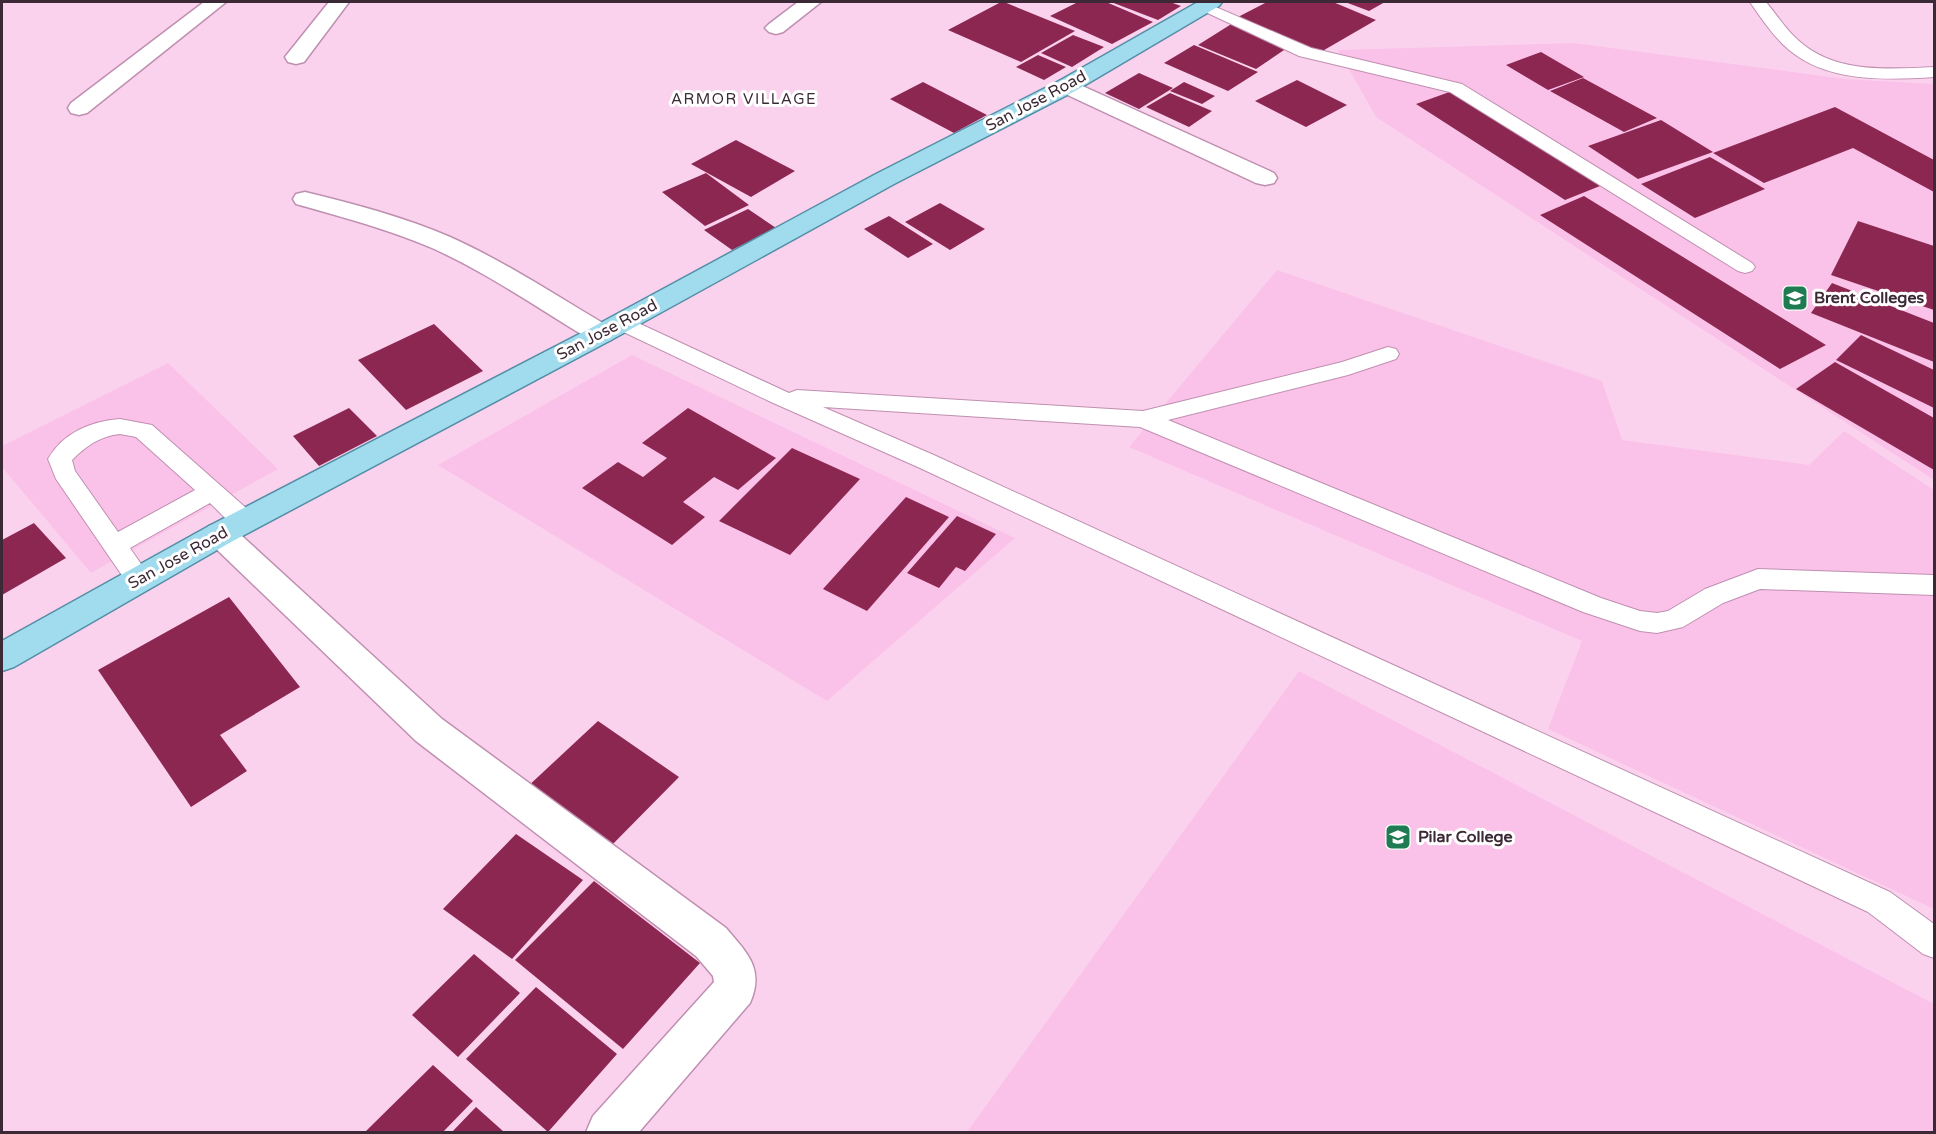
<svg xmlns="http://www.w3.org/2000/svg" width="1936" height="1134" font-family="'Varela Round',sans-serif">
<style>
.built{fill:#fbc2e9}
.building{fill:#8c2752}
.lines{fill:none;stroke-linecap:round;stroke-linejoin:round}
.service-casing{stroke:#bf8fb0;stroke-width:2}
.minor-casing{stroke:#bf8fb0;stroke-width:3}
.primary-casing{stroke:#548ea5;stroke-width:3}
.service{fill:#fff;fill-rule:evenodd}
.minor{fill:#fff;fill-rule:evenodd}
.primary{fill:#a0dced;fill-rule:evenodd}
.labels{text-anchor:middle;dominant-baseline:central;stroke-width:6;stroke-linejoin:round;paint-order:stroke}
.far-neighbourhood-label{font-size:15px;letter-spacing:1.5px;fill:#3c2936;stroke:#fff}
.street-label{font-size:16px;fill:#3c2936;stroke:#fff}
.poi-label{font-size:16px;font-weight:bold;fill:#3c2936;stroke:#fff;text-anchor:start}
</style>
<rect width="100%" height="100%" fill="#fbd2ee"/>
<path class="built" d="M1574,43L1845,79L1934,84V480L1376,117L1338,50Z
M1277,270L1602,381L1622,440L1809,465L1844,431L1934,490V909L1548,729L1582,641L1129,447Z
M632,355L1015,538L827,701L438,465Z
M168,363L278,469L91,573L2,467V446Z
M1299,671L1934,1004V1132H967Z"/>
<path class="building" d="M1001,2H1004L1075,31L1021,62L948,30Z
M1078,2H1106L1153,22L1112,44L1050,16Z
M1111,2H1170L1181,6L1158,20Z
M1267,2H1333L1376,20L1319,53L1238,17Z
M1345,2H1385L1369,11Z
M1233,23L1290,46L1256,69L1198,45Z
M1073,35L1104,47L1072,67L1041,53Z
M1194,45L1258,72L1228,91L1164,63Z
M1541,52L1584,77L1548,90L1506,65Z
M1038,55L1066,67L1044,80L1016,67Z
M1139,73L1173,88L1139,109L1105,93Z
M1583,78L1657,118L1624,132L1550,91Z
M1297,80L1347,105L1306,127L1255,101Z
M923,82L987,115L954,133L890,99Z
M1184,82L1215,96L1202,104L1170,91Z
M1455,90L1605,184L1565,200L1416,104Z
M1170,93L1212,111L1189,127L1146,107Z
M1835,107L1934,160V192L1853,148L1764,183L1713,153Z
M1661,120L1713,152L1638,179L1588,146Z
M736,140L795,171L751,197L691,164Z
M1710,157L1765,189L1695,218L1641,184Z
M706,173L749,205L705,226L662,192Z
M1584,196L1826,345L1780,369L1540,215Z
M940,203L985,229L950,250L905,222Z
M748,209L776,228L732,250L704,230Z
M889,216L933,244L908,258L864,229Z
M1858,221L1934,246V310L1831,275Z
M1832,283L1934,323V362L1811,313Z
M434,324L483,371L406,410L358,360Z
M1861,335L1934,370V408L1836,360Z
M1835,362L1934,418V470L1796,389Z
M349,408L377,436L319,466L293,436Z
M688,408L776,458L738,490L714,477L683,502L705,517L672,545L582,488L618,462L643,477L667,458L642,443Z
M792,448L860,479L790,555L719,521Z
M906,497L949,517L867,611L823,589Z
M957,516L996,534L965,571L956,567L939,588L907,573Z
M34,523L66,558L2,595V540Z
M229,597L300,687L220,735L247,771L191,807L98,670Z
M598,721L679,777L607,850L525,789Z
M516,834L583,880L512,959L443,909Z
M594,881L700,963L623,1049L515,960Z
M474,954L520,993L458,1057L412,1015Z
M536,987L617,1054L548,1132L466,1059Z
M433,1065L473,1101L443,1132H365Z
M476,1107L504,1132H452Z"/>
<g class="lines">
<g class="service-casing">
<path id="service" d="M1204,2L1311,48L1462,84L1752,263L1755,267L1752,271L1745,273L1738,271L1450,92L1299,56L1199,9L1197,6Z
M1750,2H1766C1777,15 1786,30 1799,41C1836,74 1889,69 1934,67V77C1887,80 1827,83 1788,49C1773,36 1761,18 1750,2Z
M621,315L789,393L797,390L1143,411L1342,362L1388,347L1396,349L1399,354L1396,359L1348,375L1168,420L1601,598L1640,611L1657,613L1668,611L1705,589L1758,569L1934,575V595L1760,589L1723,603L1683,627L1657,633L1640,631L1583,612L1140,427L823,407L936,456L1890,892L1934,924V958L1923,954L1868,912L920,468L771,402L613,327L610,322L613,317Z
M120,419L152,425L254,515L257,521L254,527C235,533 223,515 210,503L130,548L152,580L148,587L139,590L130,587L56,479L48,459C63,433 91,421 120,419ZM120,434L136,437L195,490L118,532L75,471L72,460C86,446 100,436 120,434Z"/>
</g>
<g class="minor-casing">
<path id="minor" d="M204,2H226L87,113L79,115L71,113L68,108L71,103Z
M329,2H349L304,62L296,64L288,62L285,57Z
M798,2H821L783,32L776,34L769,32L765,28L769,24Z
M1067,79L1274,173L1277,178L1274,183L1265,185L1256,183L1059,91L1056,86L1059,81Z
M305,192C354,204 404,217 450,237C506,262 558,297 611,328L615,334L611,340L601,343L591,340C539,309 488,273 432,248C388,229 342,217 296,204L293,199L296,194Z
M220,522L231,526L442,719L726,928C747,953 765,969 750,1003L639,1132H586L593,1116L714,982L713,976L696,956L416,741L209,542L204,534L209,526Z"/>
</g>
<g class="primary-casing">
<path id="primary" d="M1198,2H1222L1219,6L1075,91L894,184L611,340L231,542L14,667L2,671V641L209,526L591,328L876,174L1059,81Z"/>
</g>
<use href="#service" class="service"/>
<use href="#minor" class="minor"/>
<use href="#primary" class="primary"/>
</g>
<defs>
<g id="university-square" transform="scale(1.35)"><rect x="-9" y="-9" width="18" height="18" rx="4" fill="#1f7b51" stroke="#fff"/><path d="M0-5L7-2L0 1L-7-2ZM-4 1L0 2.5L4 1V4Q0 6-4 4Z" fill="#fff"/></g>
</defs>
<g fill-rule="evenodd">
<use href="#university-square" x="1795" y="298"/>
<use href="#university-square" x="1398" y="837"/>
</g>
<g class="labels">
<g class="far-neighbourhood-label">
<text x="744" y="99">ARMOR VILLAGE</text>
</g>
<g class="street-label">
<text transform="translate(1036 101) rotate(-28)">San Jose Road</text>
<text transform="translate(607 330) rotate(-28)">San Jose Road</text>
<text transform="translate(178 558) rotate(-29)">San Jose Road</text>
</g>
<g class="poi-label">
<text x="1814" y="298">Brent Colleges</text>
<text x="1418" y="837">Pilar College</text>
</g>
</g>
<rect width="1936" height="1134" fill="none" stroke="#3c2936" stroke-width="6"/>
</svg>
